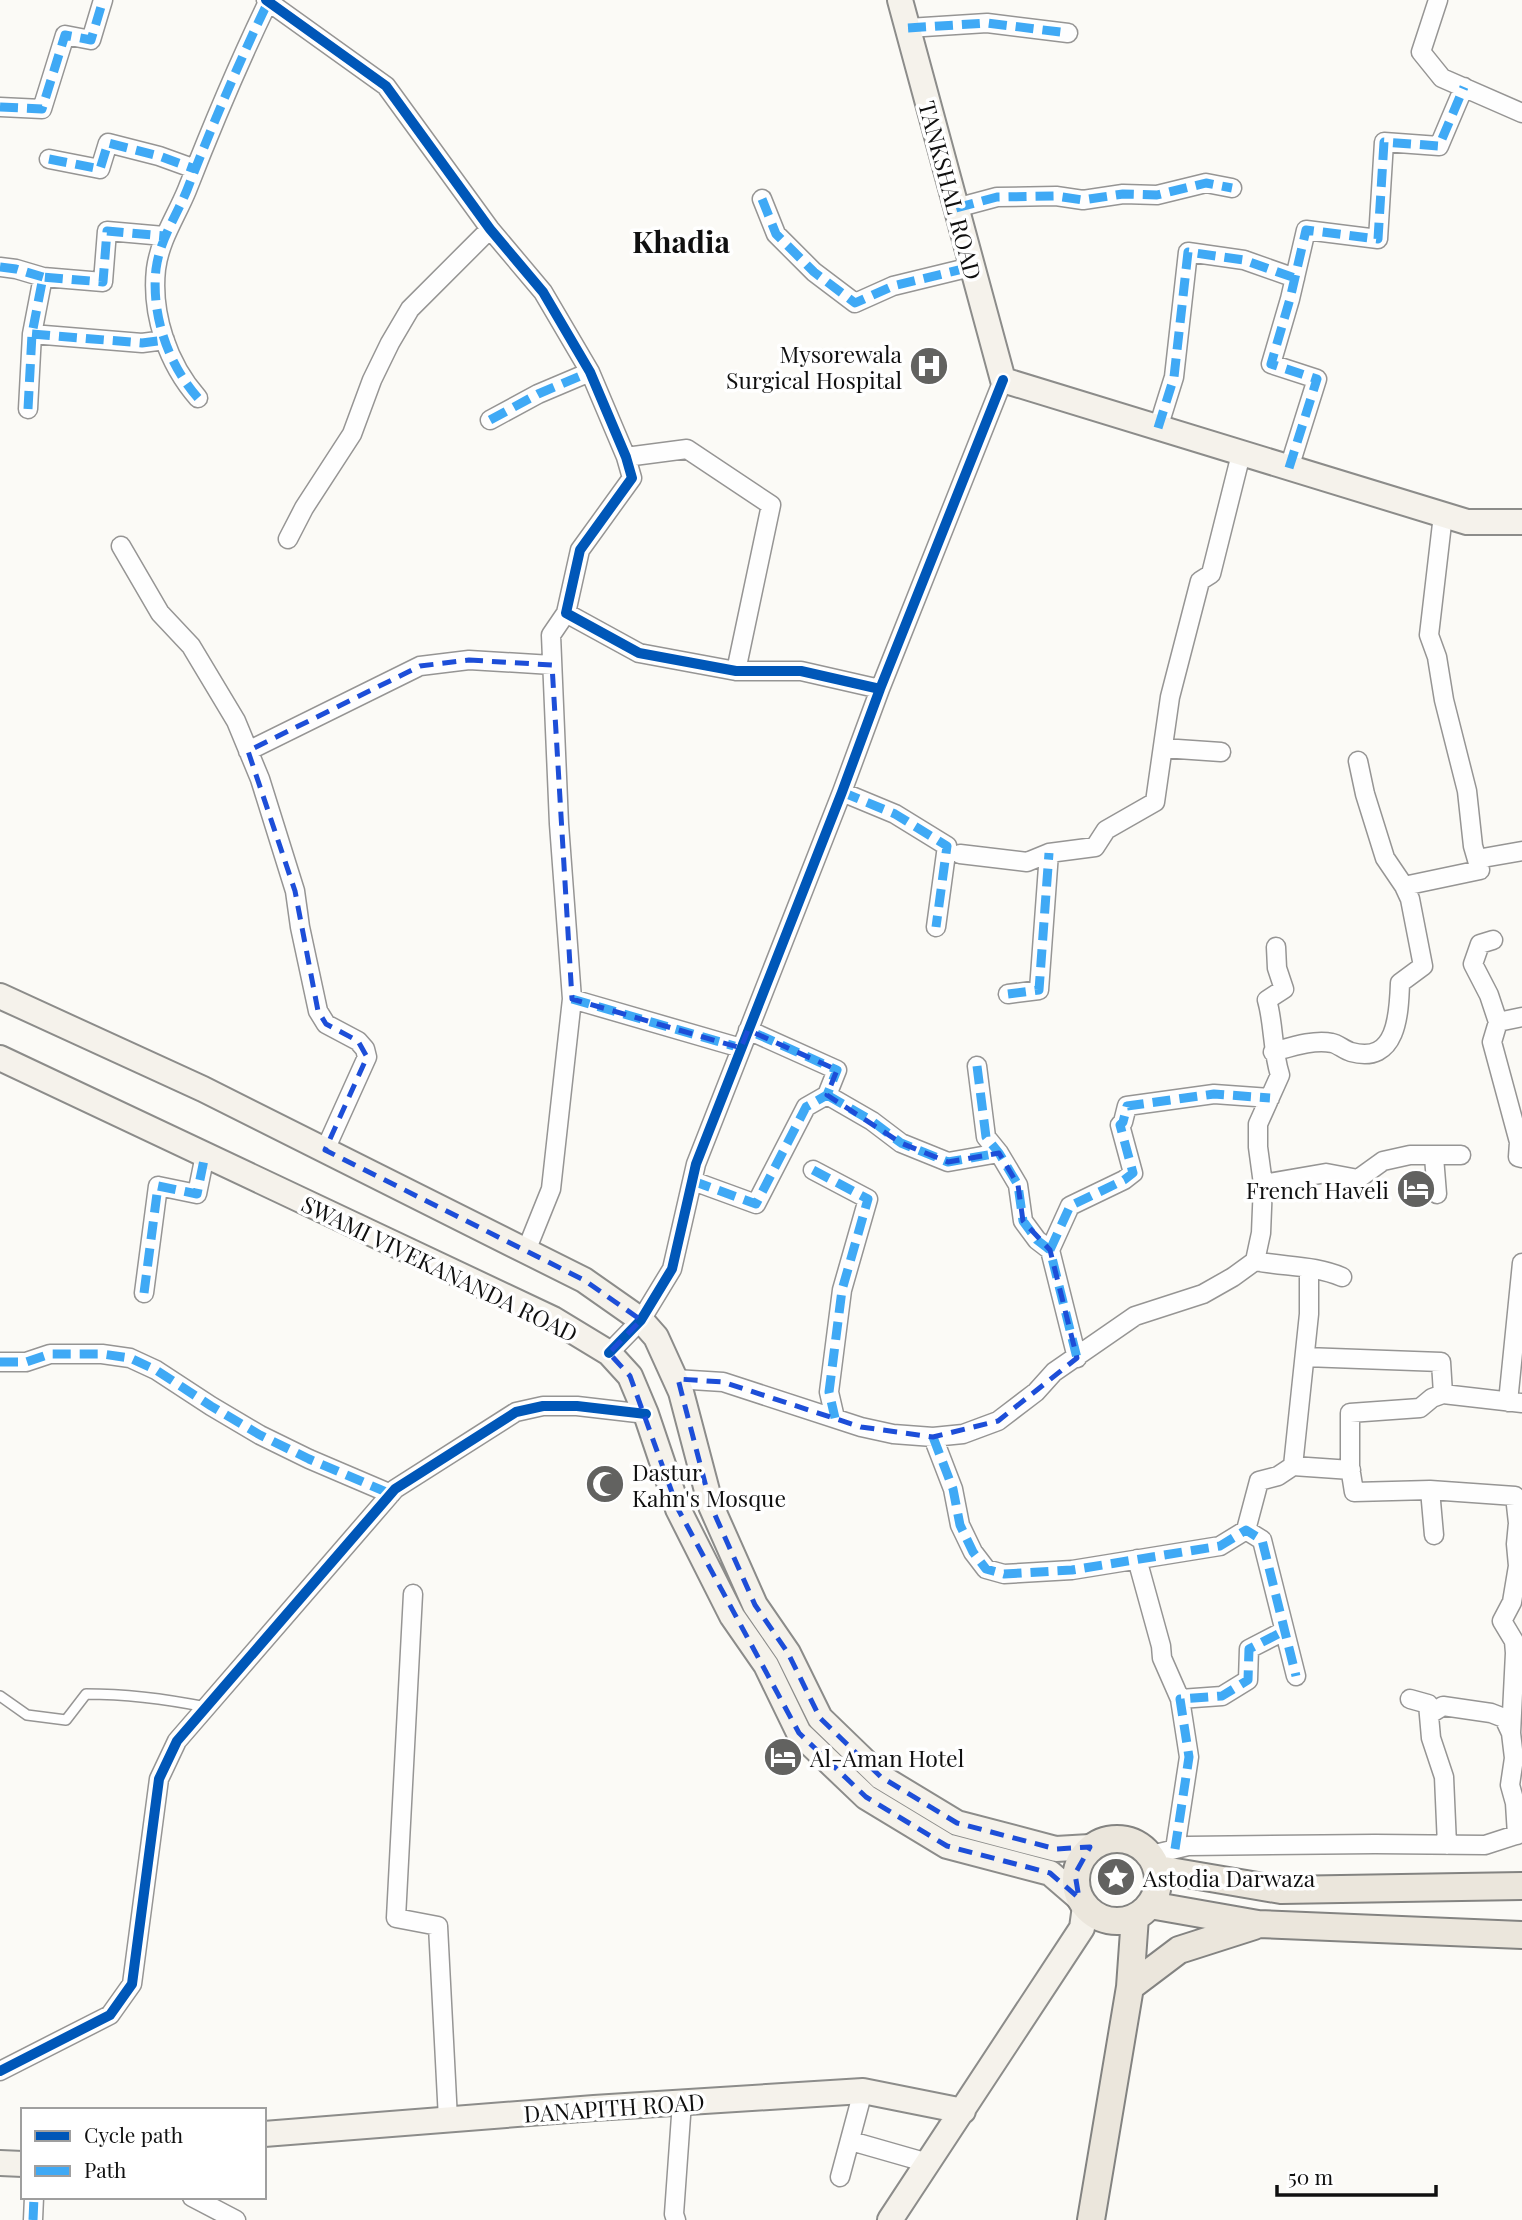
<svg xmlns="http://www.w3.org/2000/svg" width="1522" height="2220" font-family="'Playfair Display',serif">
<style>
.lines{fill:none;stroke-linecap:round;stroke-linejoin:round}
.lane-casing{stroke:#969594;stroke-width:12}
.street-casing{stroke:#969594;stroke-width:21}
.secondary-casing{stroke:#8c8c8a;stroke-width:28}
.primary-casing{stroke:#838381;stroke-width:30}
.lane{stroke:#fefefe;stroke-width:9}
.street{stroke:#fefefe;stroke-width:18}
.secondary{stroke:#f5f2eb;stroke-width:24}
.primary{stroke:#ebe6dc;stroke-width:26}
.quiet{stroke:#3fa9f5;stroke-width:9;stroke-dasharray:18 9;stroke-linecap:butt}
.cycleway-casing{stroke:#fff;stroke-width:15}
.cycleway{stroke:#0057b8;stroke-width:10}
.marked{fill:none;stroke:#1d4ed8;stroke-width:5;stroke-dasharray:14 9;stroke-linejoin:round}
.labels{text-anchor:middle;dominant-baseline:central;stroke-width:7;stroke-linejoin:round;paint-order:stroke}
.street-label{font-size:23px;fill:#101010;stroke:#fff}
.poi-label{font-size:23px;fill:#101010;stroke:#fff;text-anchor:start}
.district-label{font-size:30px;font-weight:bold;fill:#101010;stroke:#fff}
</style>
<rect width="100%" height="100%" fill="#fbfaf6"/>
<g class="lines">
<g class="lane-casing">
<path id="lane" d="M0,1696L27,1715L66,1720L86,1694C127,1694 166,1699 206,1707"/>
</g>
<g class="street-casing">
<path id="street" d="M266,0L386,86L490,229L543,292L590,372L626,457L632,478L580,550L566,613L639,653L736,671H801L880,689
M1438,0L1421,52L1442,78L1522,113
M908,28L987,23L1068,33
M0,107L42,109L65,35L91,40L103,0
M49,159L100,169L108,143L159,156L195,169
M762,199L776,234L814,272L855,303L893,286L971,267
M956,208L997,197L1056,196L1083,200L1123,194L1157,195L1206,183L1232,188
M0,267L16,269L43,277
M32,334L142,343L165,340
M198,398C168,364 151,315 156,269C160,239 176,217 187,190C212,126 238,64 268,2
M28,409L32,334L43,277L103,282L107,231L164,236
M490,420L538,394L590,372
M1158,428L1174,377L1188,252L1244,260L1295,278
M626,457L687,449L771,505L736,671
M1289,468L1317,379L1271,364L1290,299L1306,230L1378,239L1384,142L1439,146L1464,87
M288,539L304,508L352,434L372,380L390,343L410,309L490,229
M121,546L160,613L191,646L236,721L260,779L295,891L300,927L318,1011L326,1024L358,1041L365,1049L367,1057L325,1150
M1163,748L1221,752
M248,751L420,666L469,660L552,665
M842,792L895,814L947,846L936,927
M960,854L1027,862L1049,853L1095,847L1106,830L1155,802L1170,697L1200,581L1211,574L1241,454
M1477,859L1522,851
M1404,886L1480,870L1473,846L1467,791L1444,700L1437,657L1429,635L1443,515
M1493,940L1480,944L1473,964L1489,995L1498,1022L1492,1042L1519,1142L1518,1157L1522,1158
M1008,994L1039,990L1049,853
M572,999L741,1048
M1498,1022L1522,1017
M1273,1052C1291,1047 1314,1039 1332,1043C1338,1044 1344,1050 1351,1052C1397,1065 1399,1014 1400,983L1423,966L1410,899L1404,886L1385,858L1365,794L1358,761
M977,1066L986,1137L999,1153L1018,1185L1023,1221L1037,1240L1050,1250L1077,1358
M827,1095L872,1121L901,1143L948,1162L999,1153
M1434,1157L1437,1194
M813,1170L868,1199L842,1290L829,1392L835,1418
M693,1181L756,1204L806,1107L827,1095L837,1070L748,1030
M1263,1184L1326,1173L1358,1179L1383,1161L1410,1155H1461
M1050,1250L1070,1206L1124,1180L1133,1173L1120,1125L1123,1122L1127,1106L1214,1094L1270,1098
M526,1251L551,1189L572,999L559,824L551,635L566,613
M1255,1261L1261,1233L1263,1184L1258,1147V1124L1280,1075C1272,1050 1274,1024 1267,1000L1284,989L1277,968L1276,947
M144,1293L158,1186L197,1194L205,1155
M609,1353L641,1320L672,1269L696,1164L842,792L880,689L1003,380
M1305,1357L1441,1362L1443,1394
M0,1362H26L50,1354H102L130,1358L156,1370L211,1406L260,1435L309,1459L391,1494
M675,1379L723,1382L861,1427L893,1434L933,1437L963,1434L998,1421L1036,1392L1054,1372L1135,1316L1203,1294L1233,1277L1255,1261C1284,1267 1315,1265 1342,1277
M1508,1402L1522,1263
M933,1437L953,1489L960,1525L973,1552L986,1569L1004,1574L1072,1570L1220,1546L1246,1530L1262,1540L1296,1676
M1293,1466L1351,1470
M1430,1490L1515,1496L1518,1523L1516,1544L1518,1566L1512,1602L1502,1621L1514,1641L1515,1653L1511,1733
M1246,1530L1259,1481L1278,1476L1293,1466L1309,1314V1269
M1434,1535L1430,1490L1354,1492L1350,1467V1413L1420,1408L1432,1398L1443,1394L1522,1403
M1137,1559L1161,1646L1162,1658L1180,1699
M413,1594L396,1918L438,1926L448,2119
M1410,1699L1428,1704L1431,1738L1444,1777L1447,1845
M1430,1714L1443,1706L1491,1713L1504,1718L1511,1733L1514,1758L1510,1785L1515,1803L1517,1835
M1175,1849L1189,1757L1180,1699L1222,1696L1248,1680L1249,1649L1284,1631
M1151,1855L1188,1846L1375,1844L1485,1845L1522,1833
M0,2071L110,2015L132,1984L159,1779L177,1741L395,1489L516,1412L543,1406H577L646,1414
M851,2141L928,2163
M840,2177L863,2091
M192,2197L236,2220
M33,2220L34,2197
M676,2220L674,2214L682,2102"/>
</g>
<g class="secondary-casing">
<path id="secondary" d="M900,0L1003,380L1467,522H1522
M0,996L203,1089L526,1251L584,1280L641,1320L656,1337L681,1392L711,1506L755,1605L788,1653L820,1718L881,1777L957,1823L1056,1849L1090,1847
M0,1058L553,1319L609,1353L630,1376L646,1414L678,1509L732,1616L766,1665L799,1733L866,1797L947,1846L1050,1873L1079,1898
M264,2134L594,2108L863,2091L963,2111
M0,2163L23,2164
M890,2220L1082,1928L1085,1906"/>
</g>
<g class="primary-casing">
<path id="primary" d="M1076 1880a41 41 0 1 1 82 0a41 41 0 1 1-82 0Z
M1158,1869L1281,1890L1522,1886
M1150,1905L1258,1924L1522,1935
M1130,1987L1179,1950L1254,1926
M1091,2220L1130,1987L1135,1917"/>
</g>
<use href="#lane" class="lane"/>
<use href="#street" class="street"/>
<use href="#secondary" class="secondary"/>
<use href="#primary" class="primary"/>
<path class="quiet" d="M908,28L987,23L1068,33
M0,107L42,109L65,35L91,40L103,0
M49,159L100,169L108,143L159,156L195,169
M762,199L776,234L814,272L855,303L893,286L971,267
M956,208L997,197L1056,196L1083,200L1123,194L1157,195L1206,183L1232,188
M0,267L16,269L43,277
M32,334L142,343L165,340
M198,398C168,364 151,315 156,269C160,239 176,217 187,190C212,126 238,64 268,2
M28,409L32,334L43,277L103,282L107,231L164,236
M490,420L538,394L590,372
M1158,428L1174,377L1188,252L1244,260L1295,278
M1289,468L1317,379L1271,364L1290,299L1306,230L1378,239L1384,142L1439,146L1464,87
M842,792L895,814L947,846L936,927
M1008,994L1039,990L1049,853
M572,999L741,1048
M977,1066L986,1137L999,1153L1018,1185L1023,1221L1037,1240L1050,1250L1077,1358
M827,1095L872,1121L901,1143L948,1162L999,1153
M813,1170L868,1199L842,1290L829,1392L835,1418
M693,1181L756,1204L806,1107L827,1095L837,1070L748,1030
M1050,1250L1070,1206L1124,1180L1133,1173L1120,1125L1123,1122L1127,1106L1214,1094L1270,1098
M144,1293L158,1186L197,1194L205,1155
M0,1362H26L50,1354H102L130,1358L156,1370L211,1406L260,1435L309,1459L391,1494
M933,1437L953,1489L960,1525L973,1552L986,1569L1004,1574L1072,1570L1220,1546L1246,1530L1262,1540L1296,1676
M1175,1849L1189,1757L1180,1699L1222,1696L1248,1680L1249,1649L1284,1631
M33,2220L34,2197"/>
<g class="cycleway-casing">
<path id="cycleway" d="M266,0L386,86L490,229L543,292L590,372L626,457L632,478L580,550L566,613L639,653L736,671H801L880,689
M609,1353L641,1320L672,1269L696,1164L842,792L880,689L1003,380
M0,2071L110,2015L132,1984L159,1779L177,1741L395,1489L516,1412L543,1406H577L646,1414"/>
</g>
<use href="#cycleway" class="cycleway"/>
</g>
<path class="marked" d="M469,660L552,665L572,999L741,1048L748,1030L837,1070L827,1095L901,1143L948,1162L999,1153L1018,1185L1023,1221L1050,1250L1077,1358L998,1421L933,1437L861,1427L723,1382L678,1379L711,1506L755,1605L788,1653L820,1718L881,1777L957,1823L1056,1849L1090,1847L1075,1874L1079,1898L1050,1873L947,1846L866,1797L799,1733L678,1509L630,1376L609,1353L641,1320L584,1280L325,1150L367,1057L358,1041L326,1024L318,1011L295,891L248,751L420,666Z"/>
<defs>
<g id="hospital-disc" transform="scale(2.0125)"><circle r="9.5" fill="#626260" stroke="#fff"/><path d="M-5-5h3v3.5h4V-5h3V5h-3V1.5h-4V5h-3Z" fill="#fff"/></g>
<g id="hotel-disc" transform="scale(2.0125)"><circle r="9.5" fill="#626260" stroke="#fff"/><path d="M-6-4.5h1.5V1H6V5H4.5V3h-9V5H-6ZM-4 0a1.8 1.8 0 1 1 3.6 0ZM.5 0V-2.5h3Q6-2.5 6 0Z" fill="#fff"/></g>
<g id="mosque-disc" transform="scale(2.0125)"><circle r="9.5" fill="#626260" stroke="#fff"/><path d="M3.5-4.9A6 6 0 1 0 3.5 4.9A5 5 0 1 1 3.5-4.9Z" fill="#fff"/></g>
<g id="sight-disc" transform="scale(2.0125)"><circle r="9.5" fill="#626260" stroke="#fff"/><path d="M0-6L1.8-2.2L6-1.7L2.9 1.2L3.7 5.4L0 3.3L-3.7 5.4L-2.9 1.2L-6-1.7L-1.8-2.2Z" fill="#fff"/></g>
</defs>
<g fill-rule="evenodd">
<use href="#hospital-disc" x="929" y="366"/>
<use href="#hotel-disc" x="1416" y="1189"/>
<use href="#mosque-disc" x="605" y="1484"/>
<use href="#hotel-disc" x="783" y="1757"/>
<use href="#sight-disc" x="1116" y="1877"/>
</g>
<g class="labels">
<g class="street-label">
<text transform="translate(951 190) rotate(75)">TANKSHAL ROAD</text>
<text transform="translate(440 1268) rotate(26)">SWAMI VIVEKANANDA ROAD</text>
<text transform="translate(614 2107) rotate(-4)">DANAPITH ROAD</text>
</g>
<g class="poi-label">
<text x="902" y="353" text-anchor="end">Mysorewala<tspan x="902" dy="26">Surgical Hospital</tspan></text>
<text x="1389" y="1189" text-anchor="end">French Haveli</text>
<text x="632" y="1471">Dastur<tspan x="632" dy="26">Kahn's Mosque</tspan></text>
<text x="810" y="1757">Al-Aman Hotel</text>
<text x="1143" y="1877">Astodia Darwaza</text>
</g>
<g class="district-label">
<text x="681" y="241">Khadia</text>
</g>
</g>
<rect x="21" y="2108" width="245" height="91" fill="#ffffff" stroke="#9f9f9f" stroke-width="2"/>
<rect x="35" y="2131" width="35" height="10" fill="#0057b8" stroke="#9f9f9f" stroke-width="2"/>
<text x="84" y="2143" font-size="21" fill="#101010">Cycle path</text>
<rect x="35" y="2166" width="35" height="10" fill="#3fa9f5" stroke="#9f9f9f" stroke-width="2"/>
<text x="84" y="2178" font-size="21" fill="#101010">Path</text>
<path d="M1277 2185v10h159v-10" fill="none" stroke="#101010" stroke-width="3.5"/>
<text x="1288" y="2185" font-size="21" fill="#101010" stroke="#ffffff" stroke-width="5" paint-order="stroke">50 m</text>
</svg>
